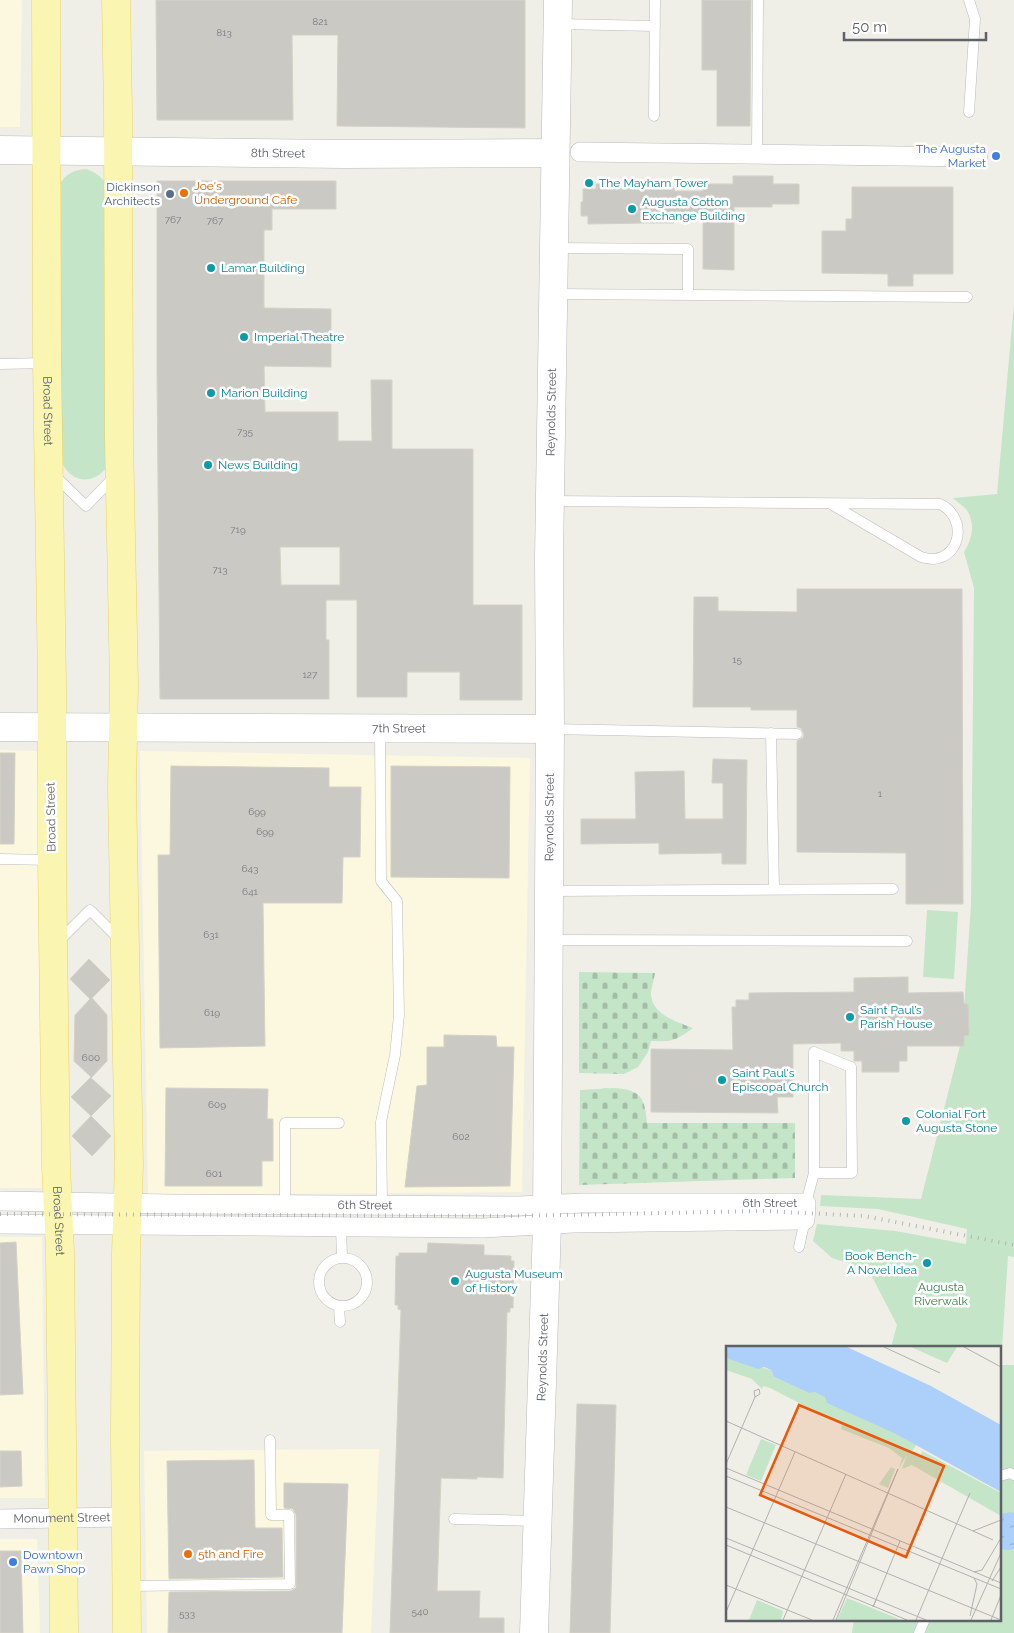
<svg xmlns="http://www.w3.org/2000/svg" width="1014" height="1633" font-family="Raleway,sans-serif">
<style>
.commercial{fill:#fcf8df}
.cemetery{fill:url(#cemetery-stones)}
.park{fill:#c5e5c9}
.water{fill:url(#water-ripples)}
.building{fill:#cbc9c4;stroke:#d4d1c5;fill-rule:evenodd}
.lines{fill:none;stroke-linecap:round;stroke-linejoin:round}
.lane-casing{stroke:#b9bbbf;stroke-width:11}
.street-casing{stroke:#b9bbbf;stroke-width:20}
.secondary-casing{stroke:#b8babf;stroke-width:29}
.primary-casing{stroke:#e9d266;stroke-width:29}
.lane{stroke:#fff;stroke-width:10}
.street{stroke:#fff;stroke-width:19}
.secondary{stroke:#fff;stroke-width:28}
.primary{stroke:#faf6b1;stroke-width:28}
.rail{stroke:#b5b5b6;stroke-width:4;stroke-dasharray:1 6;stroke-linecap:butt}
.shop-dot{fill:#3f7fe0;stroke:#fff;stroke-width:2}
.culture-dot{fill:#0f9aa8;stroke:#fff;stroke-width:2}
.food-dot{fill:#e8710a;stroke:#fff;stroke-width:2}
.service-dot{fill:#5c6f8a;stroke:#fff;stroke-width:2}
.labels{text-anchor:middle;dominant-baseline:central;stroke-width:5;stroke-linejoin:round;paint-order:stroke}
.number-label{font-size:10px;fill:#797b7e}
.shop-label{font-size:12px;fill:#366cbe;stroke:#fff;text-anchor:end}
.street-label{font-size:12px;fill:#5e6166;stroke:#fff}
.culture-label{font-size:12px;fill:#0d838f;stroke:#fff;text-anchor:start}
.food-label{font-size:12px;fill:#c56008;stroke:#fff;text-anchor:start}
.service-label{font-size:12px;fill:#4e5e75;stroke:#fff;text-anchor:end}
.park-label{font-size:12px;fill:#3a8145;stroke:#fff}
.inset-road{fill:none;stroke:#b1b2af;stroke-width:1}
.view{fill:#e8590c;fill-opacity:0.15;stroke:#e8590c;stroke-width:2.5}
.inset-edge{fill:none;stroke:#5e6166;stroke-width:2.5}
</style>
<defs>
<pattern id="cemetery-stones" width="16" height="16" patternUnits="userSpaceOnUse" patternTransform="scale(1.25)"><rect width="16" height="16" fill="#c5e5c9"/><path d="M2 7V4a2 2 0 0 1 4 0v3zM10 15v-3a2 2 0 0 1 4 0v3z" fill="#a3bda7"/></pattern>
<pattern id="water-ripples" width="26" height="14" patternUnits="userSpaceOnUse" patternTransform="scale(1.25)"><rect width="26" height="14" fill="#add0fa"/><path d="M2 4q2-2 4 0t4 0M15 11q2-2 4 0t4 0" fill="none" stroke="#90acce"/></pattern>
</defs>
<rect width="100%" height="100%" fill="#efefe7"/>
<path class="commercial" d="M0,0H22L20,127H0Z
M0,750L37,751L48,1188H0Z
M140,751L530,758L522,1192L148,1195Z
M0,1237H42L45,1498H0Z
M379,1449L371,1633H147L144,1451Z
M0,1539H37L40,1633H0Z"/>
<path class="cemetery" d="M579,972L655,973C654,979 652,986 651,992C650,1014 677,1022 693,1028C675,1041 673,1042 651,1041L648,1052L638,1067L624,1074L579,1073Z
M615,1088C641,1090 645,1098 647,1123H795V1178L579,1185L580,1090Z"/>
<path class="park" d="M86,169C95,172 100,176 106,183L107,467C92,486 71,483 61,461L59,185C66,174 73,170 86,169Z
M1014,303V1257L1008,1256L1001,1365H1014V1633H852L854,1619H1000V1347H891L897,1325L868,1269L832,1258L813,1241L817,1224L896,1231L966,1244L967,1229L878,1209L820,1206L821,1195L921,1199L962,1038L971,904L974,588L964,552C972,540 976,522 966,509C962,505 957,502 953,498L997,494Z
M927,910L958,912L954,979L923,977Z"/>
<path class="water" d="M1011,1512L1014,1513V1549L1007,1550L1000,1549V1514Z"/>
<path class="building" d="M156,0H525V128L337,126L338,35H292L293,120H157Z
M702,0H751L750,126H717V70H702Z
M733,176H773V184H799V204H772V207H734V270L703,269V215L674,216V223H644L588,224V216H581V202H583V189H596V184H614V189H649V182H670L671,188H674V191H703V184H733Z
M157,181H336V209H272V230H264V308L331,309V367L264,366L265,412H338V441H372L371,380H392V449H473V605H522V700H460V672H407V697H357V600H326V640H329V699H160L157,373ZM280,547H340V585H281Z
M852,187H953V274H913V286H888V274L822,273V231H846V219H852Z
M797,589H962L963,904H906V853L797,852V741L803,738L804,734L801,728L797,727V710H751V707H693L694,597H718V611L797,612Z
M0,753H15L14,844H0Z
M713,759L747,760L746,864H722V853L659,854V843L581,844V819H636L635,772L684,771L685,819H723V783H712Z
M171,766L329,768V787H361L360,857H343L342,903H263L265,1046L160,1048L158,855H170Z
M391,766L510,767L509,878L391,877Z
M89,959L110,980L92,998L107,1015V1061L91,1078L111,1096L91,1116L111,1136L92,1156L72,1136L91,1116L71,1097L91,1077L74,1061L75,1015L90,999L70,979Z
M908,977V993L963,992L964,1004H968L969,1035L964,1036V1046H907V1061H899V1072H862V1061H854V1051H841V1043L793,1044V1097H777L778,1113L651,1112V1049L733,1050L732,1007H736V1000H749V993L854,992V978Z
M444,1035L496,1036L497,1047H514L510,1186L405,1187L417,1086L427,1085V1047H444Z
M166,1088L268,1089L267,1119H273V1161H262V1186H165Z
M16,1242L23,1394L0,1395V1243Z
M428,1243L484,1245V1255L511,1256V1261H514L513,1308H510V1312H507L503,1478L477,1477V1479L441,1478L437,1591H480L479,1618H504V1633H390L401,1310L398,1309V1305H395L396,1256H399V1253H427Z
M577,1404L616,1405L610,1633H570Z
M0,1451H21L22,1486L0,1487Z
M254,1460L255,1528H282L283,1577L169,1579L167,1461Z
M284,1483L348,1484L342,1633H168L169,1592L290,1591L296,1588V1515L293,1509L284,1508Z
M0,1551H21L23,1633H0Z"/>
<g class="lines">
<g class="lane-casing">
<path id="lane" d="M558,24L655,26
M969,112L975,19L969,0
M654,116L655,0
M757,154L758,0
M554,248L688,249V295
M553,294L967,297
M0,364L46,363
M53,474L86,506L116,475
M551,501L940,504C967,517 962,557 933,559C929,559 925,558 921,557L831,504
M380,729L381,881L397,901L399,1015L395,1055L381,1122L382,1205
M550,729L797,734
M771,733L774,889
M0,859L51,860
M551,891L893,889
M549,940L907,941
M57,943L90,910L121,941
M806,1203L814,1173V1052L851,1067L852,1173H814
M285,1205V1123H339
M341,1227L342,1258
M799,1247L805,1220
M319 1282a24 24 0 1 1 48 0a24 24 0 1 1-48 0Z
M339,1306L340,1322
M1000,1476L1010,1473L1014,1475
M454,1519L537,1521
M129,1586L290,1584L289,1515H271L270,1440
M919,1633L925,1619"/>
</g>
<g class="street-casing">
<g id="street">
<path d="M580,152L978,157"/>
<path id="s1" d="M0,1201L172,1204L519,1206L583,1203H806L805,1220L573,1223L483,1228L0,1224"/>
<path id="s2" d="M0,1519L126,1517"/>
</g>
</g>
<g class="secondary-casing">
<g id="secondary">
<path id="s3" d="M0,150L343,154L555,153"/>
<path id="s4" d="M0,727L550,729"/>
<path id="s5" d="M534,1633L547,1224L550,729L549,557L558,0"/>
</g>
</g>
<g class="primary-casing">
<g id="primary">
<path id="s6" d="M46,0L47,363L52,685V860L56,1166L60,1252L64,1633"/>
<path d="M116,0L118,110L119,440L124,684L122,788L129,1165L126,1253L125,1438L127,1633"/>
</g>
</g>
<use href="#lane" class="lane"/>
<use href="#street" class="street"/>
<use href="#secondary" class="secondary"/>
<use href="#primary" class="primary"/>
<path class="rail" d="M0,1214L508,1216L763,1211L864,1216L1014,1245"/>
</g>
<g class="shop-dot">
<circle cx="996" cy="156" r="5"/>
<circle cx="13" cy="1562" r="5"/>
</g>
<g class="culture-dot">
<circle cx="589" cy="183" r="5"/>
<circle cx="632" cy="209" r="5"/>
<circle cx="211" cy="268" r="5"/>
<circle cx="244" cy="337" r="5"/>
<circle cx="211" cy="393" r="5"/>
<circle cx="208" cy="465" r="5"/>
<circle cx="850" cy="1017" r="5"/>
<circle cx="722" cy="1080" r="5"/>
<circle cx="906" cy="1121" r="5"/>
<circle cx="927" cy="1263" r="5"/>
<circle cx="455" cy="1281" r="5"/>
</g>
<g class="food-dot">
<circle cx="184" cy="193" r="5"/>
<circle cx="188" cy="1554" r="5"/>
</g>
<circle class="service-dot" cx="170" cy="194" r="5"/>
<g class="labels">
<g class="number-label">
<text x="320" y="21">821</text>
<text x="224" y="32">813</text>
<text x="173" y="219">767</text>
<text x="215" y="220">767</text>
<text x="245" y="431">735</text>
<text x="238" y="529">719</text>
<text x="220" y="569">713</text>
<text x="737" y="659">15</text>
<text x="310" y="674">127</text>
<text x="880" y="793">1</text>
<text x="257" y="811">699</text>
<text x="265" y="831">699</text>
<text x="250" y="868">643</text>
<text x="250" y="891">641</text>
<text x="211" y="934">631</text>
<text x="212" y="1012">619</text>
<text x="91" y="1057">600</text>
<text x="217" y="1104">609</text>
<text x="461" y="1136">602</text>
<text x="214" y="1173">601</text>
<text x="420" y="1611">540</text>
<text x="187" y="1613">533</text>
</g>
<g class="shop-label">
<text x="986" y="149">The Augusta<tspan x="986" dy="14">Market</tspan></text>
<text x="23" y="1555" text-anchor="start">Downtown<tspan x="23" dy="14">Pawn Shop</tspan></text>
</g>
<g class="street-label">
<text stroke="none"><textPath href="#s3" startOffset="278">8th Street</textPath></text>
<text stroke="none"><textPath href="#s6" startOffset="411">Broad Street</textPath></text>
<text stroke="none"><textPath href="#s5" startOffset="1221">Reynolds Street</textPath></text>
<text stroke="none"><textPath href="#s4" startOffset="399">7th Street</textPath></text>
<text transform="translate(51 817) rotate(-91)">Broad Street</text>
<text stroke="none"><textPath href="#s5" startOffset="816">Reynolds Street</textPath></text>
<text stroke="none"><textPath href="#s1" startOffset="770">6th Street</textPath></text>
<text stroke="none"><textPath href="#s1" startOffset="365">6th Street</textPath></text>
<text stroke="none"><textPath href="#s6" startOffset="1221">Broad Street</textPath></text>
<text stroke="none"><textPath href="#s5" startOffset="276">Reynolds Street</textPath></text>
<text stroke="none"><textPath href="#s2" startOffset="62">Monument Street</textPath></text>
</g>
<g class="culture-label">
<text x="599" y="183">The Mayham Tower</text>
<text x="642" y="202">Augusta Cotton<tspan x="642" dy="14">Exchange Building</tspan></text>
<text x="221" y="268">Lamar Building</text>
<text x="254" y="337">Imperial Theatre</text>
<text x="221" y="393">Marion Building</text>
<text x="218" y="465">News Building</text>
<text x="860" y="1010">Saint Paul’s<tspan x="860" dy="14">Parish House</tspan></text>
<text x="732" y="1073">Saint Paul's<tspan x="732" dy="14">Episcopal Church</tspan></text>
<text x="916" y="1114">Colonial Fort<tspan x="916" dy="14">Augusta Stone</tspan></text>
<text x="917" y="1256" text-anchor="end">Book Bench-<tspan x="917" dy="14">A Novel Idea</tspan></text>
<text x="465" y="1274">Augusta Museum<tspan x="465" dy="14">of History</tspan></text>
</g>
<g class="food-label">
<text x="194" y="186">Joe's<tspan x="194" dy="14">Underground Cafe</tspan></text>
<text x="198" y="1554">5th and Fire</text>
</g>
<g class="service-label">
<text x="160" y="187">Dickinson<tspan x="160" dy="14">Architects</tspan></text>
</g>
<g class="park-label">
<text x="941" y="1287">Augusta<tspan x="941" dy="14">Riverwalk</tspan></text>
</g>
</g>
<g transform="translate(726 1346)">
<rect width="275" height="275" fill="#efefe7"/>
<path d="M185,1H231L221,17Z" fill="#c5e5c9"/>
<path d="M165,121L169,123L162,142L153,138Z" fill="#c5e5c9"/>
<path d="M0,12L45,24L48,31L83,47L88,42L194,93L185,107L194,111L196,105L275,147V170L186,119L176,123L181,109L173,122L176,112L163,102L115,83L116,79L44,42L37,40L36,43L26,33L0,24ZM35,93L50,99L35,135L20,129ZM121,252L173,273L172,274H111ZM31,254L57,265L55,274H23Z" fill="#c5e5c9"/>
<path d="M0,1H121L205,40L275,79V146L168,87L101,57L99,51L89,46L83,47L48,31L45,24L38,21L32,23L0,12Z" fill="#add0fa"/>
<path class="inset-road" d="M158,1L214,27M238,1L275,21M0,75L247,185L275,174M0,118L29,51L34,48L33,43L28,45L29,51M0,122L275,237M0,130L275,243M0,161L275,274M231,177L244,147M247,185L267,194M0,192L200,274M0,199L181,274M248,226L256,224L275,192M266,235L275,221M0,239L86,274M150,254L147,261L174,195M0,266L69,106M244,270L251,238L248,232M57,274L120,128M107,274L172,123L110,274M190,274L231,177M245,274L275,207M265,274L275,249"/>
<path class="view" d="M73,59L218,120L180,211L34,149Z"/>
<rect width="275" height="275" class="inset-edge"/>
</g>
<path d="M844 32v8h142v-8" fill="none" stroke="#5e6166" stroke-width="2.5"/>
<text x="852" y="32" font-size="15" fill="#5e6166" stroke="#ffffff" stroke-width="4" paint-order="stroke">50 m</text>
</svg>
